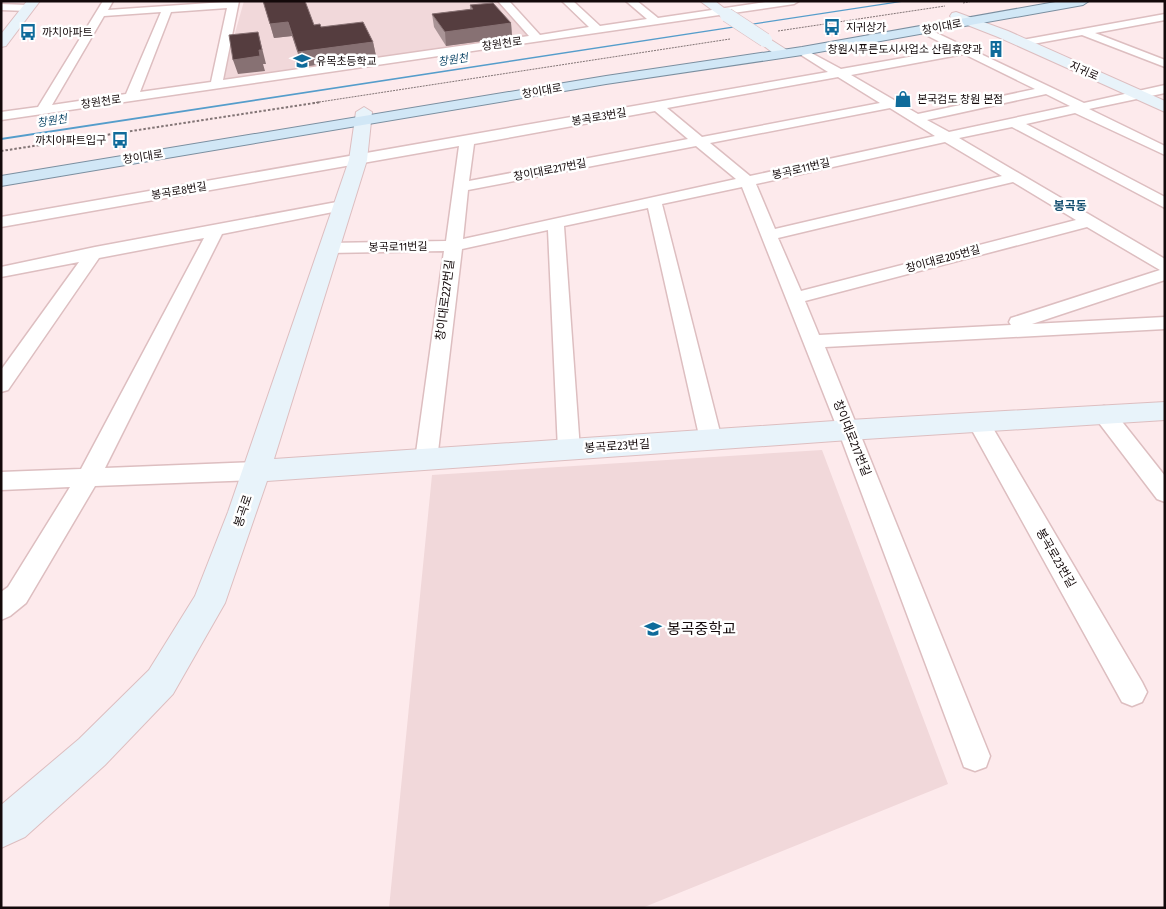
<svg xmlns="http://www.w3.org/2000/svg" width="1166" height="909" font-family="'Fira Sans Condensed','Noto Sans KR',sans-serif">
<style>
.built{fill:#f1d8da}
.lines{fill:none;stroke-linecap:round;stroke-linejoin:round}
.stream{fill:#559dcb;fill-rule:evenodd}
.street-casing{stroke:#ddbec0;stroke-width:3}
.secondary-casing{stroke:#ddbec0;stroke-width:2}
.primary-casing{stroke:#7b8fa0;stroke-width:2}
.path-far1{stroke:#827475;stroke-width:1;stroke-dasharray:2 1;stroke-linecap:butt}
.path{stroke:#827475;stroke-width:2;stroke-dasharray:2.5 2;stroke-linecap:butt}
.street{fill:#fff;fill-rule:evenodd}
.secondary{fill:#e8f3fa;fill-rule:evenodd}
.primary{fill:#d1e7f6;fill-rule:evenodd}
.secondary-bridge-casing{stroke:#ddbec0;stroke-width:15;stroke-linecap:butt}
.secondary-bridge{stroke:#e8f3fa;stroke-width:14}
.wall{fill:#a99496}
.shaded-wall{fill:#877173}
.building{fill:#553d3f;stroke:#877173}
.labels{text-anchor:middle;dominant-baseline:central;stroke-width:5;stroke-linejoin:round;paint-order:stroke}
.far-poi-label{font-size:11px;fill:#13090a;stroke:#fff;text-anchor:start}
.far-street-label{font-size:11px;fill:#13090a;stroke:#fff}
.far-water-label{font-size:11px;font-style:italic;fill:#124a6a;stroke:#fff}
.far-quarter-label{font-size:12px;font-weight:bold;fill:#154f70;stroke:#fff}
.street-label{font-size:12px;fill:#13090a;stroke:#fff}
.near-poi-label{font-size:15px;fill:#13090a;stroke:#fff;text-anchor:start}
</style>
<rect width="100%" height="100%" fill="#fdeaec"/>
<path class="built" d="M244,1H497L532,38L221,83Z
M822,450L948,784L642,908H389L432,475Z"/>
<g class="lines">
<path class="stream" d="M900,1H908L1,140V138Z"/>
<g class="street-casing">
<path id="street" d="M103,1H113L108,10L239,1L223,80L529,36L498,1H509L540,35L589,27L562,1H573L600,26L647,19L626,1H637L658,18L772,1H799L794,4L1,120V112L38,107ZM227,8L211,82L140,92L171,12ZM161,12L126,94L52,105L104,16Z
M1,4L28,5L33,8L28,11L1,10Z
M1165,14V20L1095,33L1165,60V67L1082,35L1022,46L1016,43L1022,40Z
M924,27L1084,103L1165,85V93L1089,109L1165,146V155L1075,113L1026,124L1165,197V208L1012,127L959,138L1165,259V280L1032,324L1165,317V329L825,347L990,756L986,767L975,771L964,767L960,756L838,430L742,187L662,204L722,440L719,446L711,448L703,446L700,440L648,208L564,226L580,450L577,456L569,458L561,456L558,450L548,230L462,249L437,460L434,466L426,468L418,466L415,460L444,251L328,253L322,252L320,248L322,244L328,243L446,241L459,146L1,227V217L828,72L798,53V49L802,48L841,69L954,49L920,32V28ZM964,54L1035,89L918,114L851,75ZM838,77L880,103L702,137L667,108ZM1046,94L1070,106L949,132L927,120ZM890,108L935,136L750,176L710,143ZM655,111L688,139L469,181L474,144ZM945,142L1002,176L775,229L756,184ZM696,146L736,179L463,239L468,190ZM1013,182L1076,220L801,291L778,238ZM1087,227L1160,270L1011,318L1009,322L1011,325L819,335L805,301Z
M342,201L348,203L350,206L348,209L222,234L105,468L256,462L264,465L267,471L264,477L256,480L95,486L26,603L10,616L1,620V592L8,587L70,487L1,490V472L81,469L204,238L99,258L8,390L1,392V370L79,262L1,277V267L95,247Z
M1104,406L1112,409L1165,476V502L1157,499L1096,419L1093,414L1096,409Z
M979,415L987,418L1142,682L1147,692L1142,702L1132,706L1122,702L968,423L971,418Z"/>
</g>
<g class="secondary-casing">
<path id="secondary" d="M27,1H40L6,46L1,47V34Z
M700,1H715L733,15L731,18H723Z
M956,12L1008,31L1165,101V112L998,37L952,19L950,16L952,13Z
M765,36L787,50L789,53L787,56H777L760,43L758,40L760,37Z
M364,107L372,112L367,160L274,459L849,420L1165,402V420L849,440L267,481L225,603L173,694L105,765L25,837L1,848V805L79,739L149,670L195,596L228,512L349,160L356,112Z"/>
</g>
<g class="primary-casing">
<path id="primary" d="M1061,1H1089L1083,5L802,55L606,84L1,186V176L606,76L802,47Z"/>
</g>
<path class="path-far1" d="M963,3L973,1
M778,31L945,6
M313,103L730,39"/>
<path class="path" d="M1,151L321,102"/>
<use href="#street" class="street"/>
<use href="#secondary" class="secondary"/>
<use href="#primary" class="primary"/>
<g class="secondary-bridge-casing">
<path id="secondary-bridge" d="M727,15L765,40"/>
</g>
<use href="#secondary-bridge" class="secondary-bridge"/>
</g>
<path class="wall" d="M263,1L314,25L373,42L376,56L302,67L292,36L274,38Z
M470,5L511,23L512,37L446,46L434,27L432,14L470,9Z"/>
<path class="shaded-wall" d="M288,22L292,36L274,38L270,24Z
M511,23L512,37L446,46L445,32Z
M258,32L266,64H263L265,71L238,74L233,60L259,50Z
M373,42L376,56L302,67L298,52Z"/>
<path class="building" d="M263,1H305L314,25L320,24L321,27L363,22L373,42L298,52L288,22L270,24Z
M493,3L511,23L445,32L432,14L473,9L470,5Z
M258,32L262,50H259L260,56L233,60L229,35Z"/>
<defs>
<g id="bus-bare" transform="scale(1.35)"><path d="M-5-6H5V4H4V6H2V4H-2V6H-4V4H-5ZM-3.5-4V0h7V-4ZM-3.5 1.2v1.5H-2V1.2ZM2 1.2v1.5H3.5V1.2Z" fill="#0f6b9a" stroke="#fff" stroke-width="2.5" paint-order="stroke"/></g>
<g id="building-bare" transform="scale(1.35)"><path d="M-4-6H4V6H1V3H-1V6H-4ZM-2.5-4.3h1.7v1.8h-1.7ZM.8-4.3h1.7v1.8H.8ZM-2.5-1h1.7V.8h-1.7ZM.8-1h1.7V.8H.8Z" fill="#0f6b9a" stroke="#fff" stroke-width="2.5" paint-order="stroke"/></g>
<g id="school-bare" transform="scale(1.35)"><path d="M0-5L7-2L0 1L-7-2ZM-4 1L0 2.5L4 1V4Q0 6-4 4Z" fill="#0f6b9a" stroke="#fff" stroke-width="2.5" paint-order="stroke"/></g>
<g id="shop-bare" transform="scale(1.35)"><path d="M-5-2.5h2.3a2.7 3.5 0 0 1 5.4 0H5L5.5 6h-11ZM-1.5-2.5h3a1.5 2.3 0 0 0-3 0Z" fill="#0f6b9a" stroke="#fff" stroke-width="2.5" paint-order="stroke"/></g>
</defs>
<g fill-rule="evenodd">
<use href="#bus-bare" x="832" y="27"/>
<use href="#bus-bare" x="28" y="32"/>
<use href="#building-bare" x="996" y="49"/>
<use href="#school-bare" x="302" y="61"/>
<use href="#shop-bare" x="903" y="99"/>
<use href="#bus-bare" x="120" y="140"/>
<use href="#school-bare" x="653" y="629"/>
</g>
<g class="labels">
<g class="far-poi-label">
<text x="846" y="27">지귀상가</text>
<text x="42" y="32">까치아파트</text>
<text x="982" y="49" text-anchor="end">창원시푸른도시사업소 산림휴양과</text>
<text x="316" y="61">유목초등학교</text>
<text x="917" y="99">본국검도 창원 본점</text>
<text x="106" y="140" text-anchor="end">까치아파트입구</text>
</g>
<g class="far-street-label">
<text transform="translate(942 27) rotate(-11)">창이대로</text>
<text transform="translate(502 44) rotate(-8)">창원천로</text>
<text transform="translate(1084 71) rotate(24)">지귀로</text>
<text transform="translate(542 91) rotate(-10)">창이대로</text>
<text transform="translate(101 102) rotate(-8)">창원천로</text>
<text transform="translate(599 117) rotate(-10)">봉곡로3번길</text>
<text transform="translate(143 157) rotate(-9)">창이대로</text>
<text transform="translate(801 169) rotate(-13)">봉곡로11번길</text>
<text transform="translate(550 170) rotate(-11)">창이대로217번길</text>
<text transform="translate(179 191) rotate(-10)">봉곡로8번길</text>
<text transform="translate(398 247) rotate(-1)">봉곡로11번길</text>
<text transform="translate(943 259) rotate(-15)">창이대로205번길</text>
</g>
<g class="far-water-label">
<text transform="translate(453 60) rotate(-9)">창원천</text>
<text transform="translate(52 121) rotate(-9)">창원천</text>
</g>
<g class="far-quarter-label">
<text x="1070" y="206">봉곡동</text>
</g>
<g class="street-label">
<text transform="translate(445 300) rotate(-83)">창이대로227번길</text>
<text transform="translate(852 438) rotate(68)">창이대로217번길</text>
<text transform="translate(617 446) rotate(-4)">봉곡로23번길</text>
<text transform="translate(243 511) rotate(-71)">봉곡로</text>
<text transform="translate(1056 558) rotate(60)">봉곡로23번길</text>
</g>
<g class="near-poi-label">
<text x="667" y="629">봉곡중학교</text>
</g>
</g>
<rect width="1166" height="909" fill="none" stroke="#13090a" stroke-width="5"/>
</svg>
